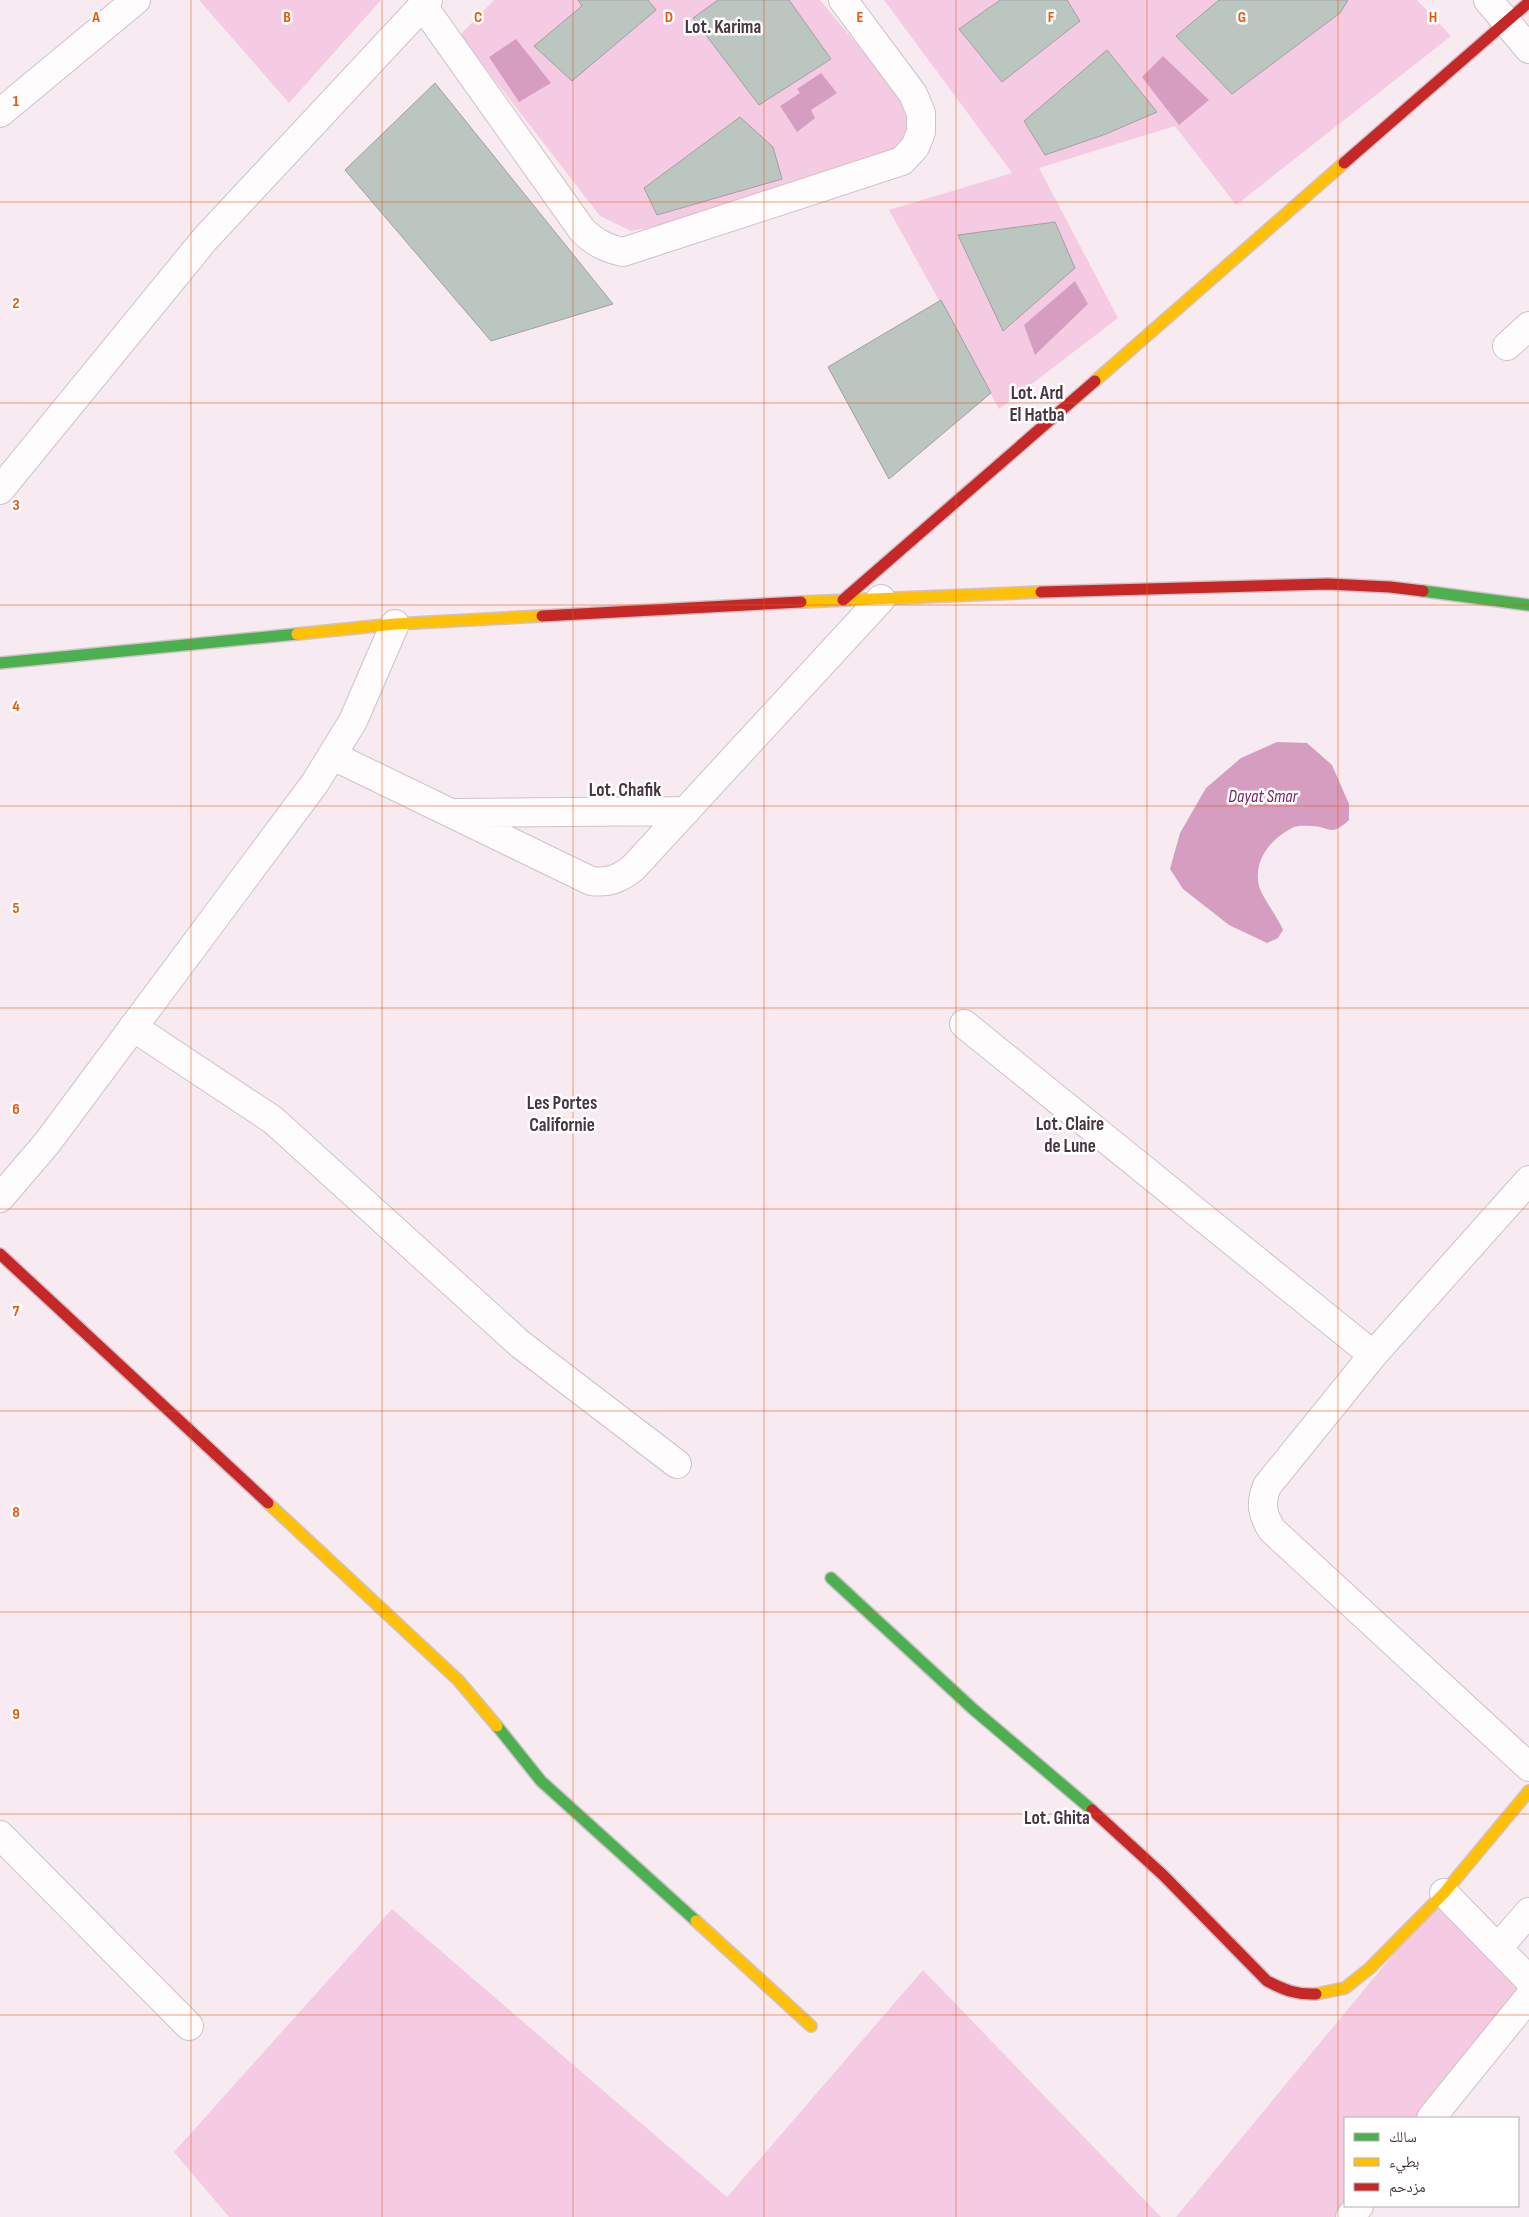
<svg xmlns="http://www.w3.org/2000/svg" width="1529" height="2217" font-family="'Sofia Sans Condensed','Noto Naskh Arabic',sans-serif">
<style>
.green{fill:#f5cbe4}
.water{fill:#d59ec0}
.building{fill:#bbc6c0;stroke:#a0a0a0}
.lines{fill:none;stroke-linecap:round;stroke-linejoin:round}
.street-casing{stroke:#cfc2c9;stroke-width:30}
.fast-casing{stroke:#cfc2c9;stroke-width:14}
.slow-casing{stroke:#cfc2c9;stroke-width:14}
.jam-casing{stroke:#cfc2c9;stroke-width:14}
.street{stroke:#fefcfd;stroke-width:28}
.fast{stroke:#4caf50;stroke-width:11}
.slow{stroke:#ffc107;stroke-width:11}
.jam{stroke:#c62828;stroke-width:11}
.grid{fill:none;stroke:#e8590c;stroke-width:1;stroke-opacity:0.55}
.labels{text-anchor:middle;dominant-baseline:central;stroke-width:5;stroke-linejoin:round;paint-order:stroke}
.water-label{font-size:18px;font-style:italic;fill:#7b2561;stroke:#fff}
.quarter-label{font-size:19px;font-weight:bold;fill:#463740;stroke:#fff}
.grid-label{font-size:16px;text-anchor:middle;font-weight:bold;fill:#e8590c;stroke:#fff;stroke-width:5;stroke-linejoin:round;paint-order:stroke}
</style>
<rect width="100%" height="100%" fill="#f7eaf1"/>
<path class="green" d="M199,0H381L289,103Z
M494,0H820L904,101L912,126L902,145L802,182L654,227L631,231L600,216L460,35Z
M884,0H1417L1451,36L1236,205L1175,126L1039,168L1118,318L999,409L889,210L1012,173Z
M1444,1893L1529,1980L1431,2118H1345V2206L1350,2217H1176Z
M392,1909L727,2197L923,1970L1161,2217H229L174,2152Z"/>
<path class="water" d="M516,39L551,83L519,102L489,57Z
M1163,56L1209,100L1179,125L1142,77Z
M821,73L837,93L811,110L815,118L797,132L780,106L800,93L797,89Z
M1075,281L1088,304L1035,355L1024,325Z
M1277,742L1307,743L1332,765L1349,804V820C1330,838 1330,826 1311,826C1305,826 1297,825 1292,828C1270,839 1253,861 1259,886C1261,895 1278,918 1283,930L1278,938L1267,943L1229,925L1183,889L1170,869L1180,833L1206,788L1241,758Z"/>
<path class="building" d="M578,0H648L656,10L572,81L534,46L582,6Z
M718,0H789L831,59L759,105L693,18Z
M1000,0H1067L1080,21L1002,82L959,29Z
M1219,0H1348L1340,13L1232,94L1176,36Z
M1107,50L1157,112L1106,134L1045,155L1024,121Z
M435,83L613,304L491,341L345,170Z
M740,117L773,147L782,179L657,215L644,188Z
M1055,222L1075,268L1003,331L958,235Z
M941,300L991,393L889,479L828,367Z"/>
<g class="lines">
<g class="street-casing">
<path id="street" d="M1488,0L1529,49
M423,6L582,230C595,243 606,248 623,252L902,161L915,147L921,132V113L913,94L843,0
M0,113L136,0
M1507,346L1529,326
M0,490L205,239L428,0
M333,756L591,881C609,883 619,879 633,868L881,599
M457,813L686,811
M964,1024L1373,1355
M133,1027L273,1120L520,1344L677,1464
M1529,1180L1373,1355L1267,1486C1260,1504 1262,1514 1272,1530L1529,1767
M0,1198L47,1143L315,783L353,721L395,624
M0,1835L189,2026
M1444,1893L1529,1980
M1498,1948L1529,1912
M1431,2118L1529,1997
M1350,2217L1359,2206"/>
</g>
<g class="fast-casing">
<path id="fast" d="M1423,591L1529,605
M0,663L297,634
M831,1578L973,1709L1092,1810
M497,1726L541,1781L696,1921"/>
</g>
<g class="slow-casing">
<path id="slow" d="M1095,381L1344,163
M801,602L1041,592
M297,634L395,624L542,616
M268,1503L458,1680L497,1726
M696,1921L811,2026
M1316,1994L1345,1988L1370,1968L1444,1893L1529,1791"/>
</g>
<g class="jam-casing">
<path id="jam" d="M1344,163L1529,2
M1041,592L1328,584L1390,587L1423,591
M843,600L1095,381
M542,616L801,602
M0,1254L268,1503
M1092,1810L1163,1875L1267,1981C1284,1990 1297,1995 1316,1994"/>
</g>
<use href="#street" class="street"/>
<use href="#fast" class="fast"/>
<use href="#slow" class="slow"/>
<use href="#jam" class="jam"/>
</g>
<path class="grid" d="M191,0V2217M382,0V2217M573,0V2217M764,0V2217M956,0V2217M1147,0V2217M1338,0V2217M0,202H1529M0,403H1529M0,605H1529M0,806H1529M0,1008H1529M0,1209H1529M0,1411H1529M0,1612H1529M0,1814H1529M0,2015H1529"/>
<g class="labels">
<g class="water-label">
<text x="1263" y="796">Dayat Smar</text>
</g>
<g class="quarter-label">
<text x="723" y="27">Lot. Karima</text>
<text x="1037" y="393">Lot. Ard<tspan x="1037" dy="22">El Hatba</tspan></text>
<text x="625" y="790">Lot. Chafik</text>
<text x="562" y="1103">Les Portes<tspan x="562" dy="22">Californie</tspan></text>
<text x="1070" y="1124">Lot. Claire<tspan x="1070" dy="22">de Lune</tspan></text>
<text x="1057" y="1818">Lot. Ghita</text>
</g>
</g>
<g class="grid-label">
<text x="96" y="22">A</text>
<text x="287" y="22">B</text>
<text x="478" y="22">C</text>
<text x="669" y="22">D</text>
<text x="860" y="22">E</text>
<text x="1051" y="22">F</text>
<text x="1242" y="22">G</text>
<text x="1433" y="22">H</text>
<text x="16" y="106">1</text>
<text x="16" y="308">2</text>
<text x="16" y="510">3</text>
<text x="16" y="711">4</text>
<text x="16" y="913">5</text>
<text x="16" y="1114">6</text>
<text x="16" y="1316">7</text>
<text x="16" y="1517">8</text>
<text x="16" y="1719">9</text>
</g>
<rect x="1344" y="2117" width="175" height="90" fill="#ffffff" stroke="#b5afb3"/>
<rect x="1354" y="2133" width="25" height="8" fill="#4caf50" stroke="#b5afb3"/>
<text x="1389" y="2142" font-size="15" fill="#463740">سالك</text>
<rect x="1354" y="2158" width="25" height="8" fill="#ffc107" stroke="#b5afb3"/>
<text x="1389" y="2167" font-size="15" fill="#463740">بطيء</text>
<rect x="1354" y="2183" width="25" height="8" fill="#c62828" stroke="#b5afb3"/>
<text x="1389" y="2192" font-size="15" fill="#463740">مزدحم</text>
</svg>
